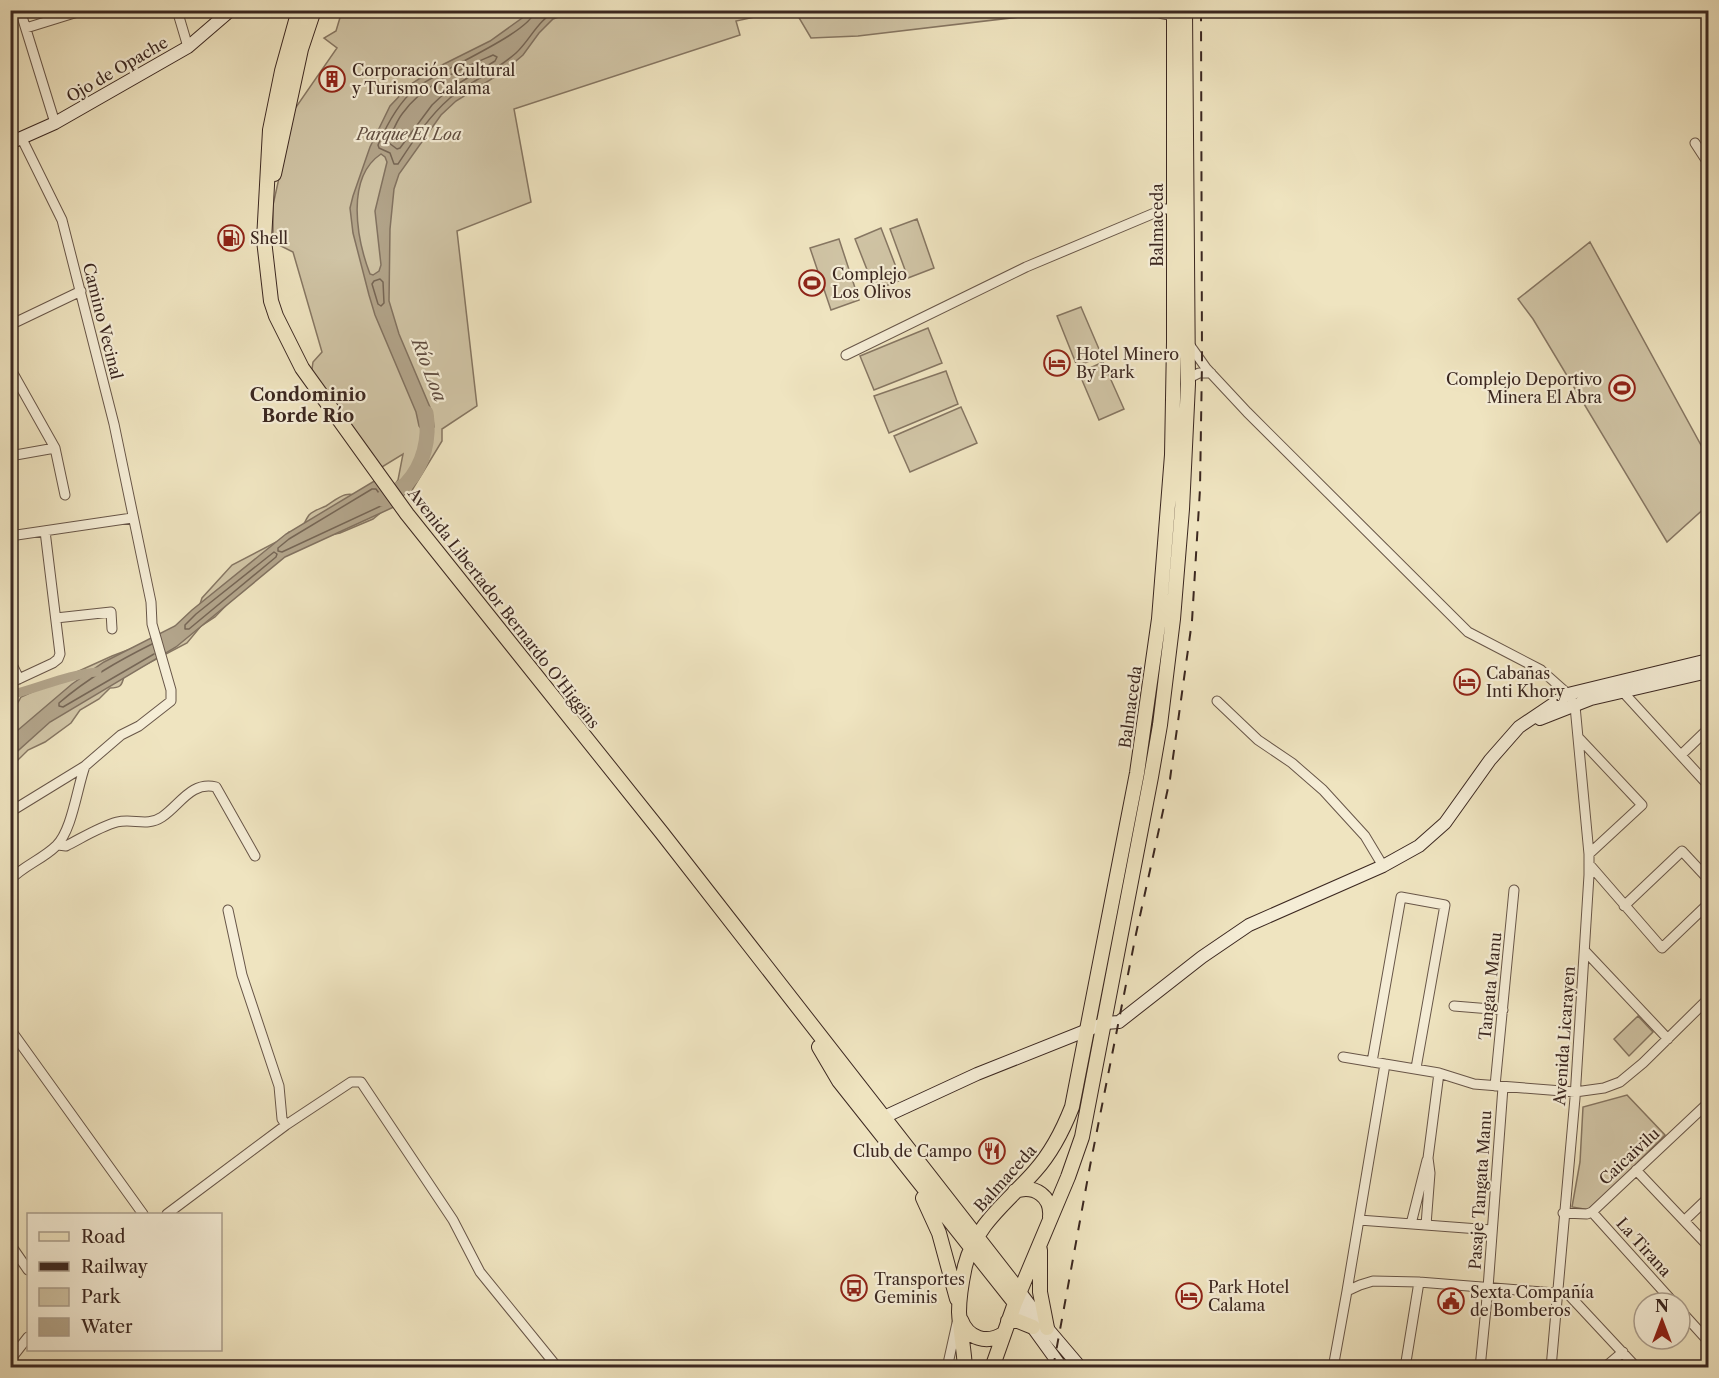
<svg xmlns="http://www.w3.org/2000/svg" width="1719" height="1378" font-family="'Libre Caslon Text',serif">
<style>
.green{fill:#d0c4a5;stroke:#867662;stroke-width:1.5}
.water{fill:#b2a48a;stroke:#827260;stroke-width:1.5;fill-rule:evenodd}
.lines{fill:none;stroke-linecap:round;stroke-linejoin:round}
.shore{stroke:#766655;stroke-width:1.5}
.canal{stroke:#b2a48a;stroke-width:9}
.river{stroke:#b2a48a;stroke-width:15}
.street-casing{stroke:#685648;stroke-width:11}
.secondary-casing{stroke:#3b2720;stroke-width:14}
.primary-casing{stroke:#3b2720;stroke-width:16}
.street{stroke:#f5edd6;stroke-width:9}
.secondary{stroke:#f5edd6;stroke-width:12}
.primary{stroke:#efe4c0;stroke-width:14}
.rail{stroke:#3b2720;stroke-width:2;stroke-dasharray:10 10;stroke-linecap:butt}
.labels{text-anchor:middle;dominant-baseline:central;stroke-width:4.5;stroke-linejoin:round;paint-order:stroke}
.street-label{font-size:16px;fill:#3b2720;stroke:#f5edd6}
.poi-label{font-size:16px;fill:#3b2720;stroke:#f5edd6;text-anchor:start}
.park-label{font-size:16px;font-style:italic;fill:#604e41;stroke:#f5edd6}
.water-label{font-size:18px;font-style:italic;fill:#5f4c40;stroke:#f5edd6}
.neighbourhood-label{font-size:18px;font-weight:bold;fill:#3b2720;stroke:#f5edd6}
</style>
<rect width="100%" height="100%" fill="#efe4c0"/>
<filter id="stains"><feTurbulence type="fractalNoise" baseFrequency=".00333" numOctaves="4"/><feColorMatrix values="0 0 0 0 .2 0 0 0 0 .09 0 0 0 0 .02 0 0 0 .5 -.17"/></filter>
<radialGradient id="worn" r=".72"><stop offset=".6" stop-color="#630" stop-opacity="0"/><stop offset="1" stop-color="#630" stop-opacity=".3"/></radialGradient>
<path class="green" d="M342,11H782L736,21L740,35L514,109L531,202L457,231L477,406L442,429V441L411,492L401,496L373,519L340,533L302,541L239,592L215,617L201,626L187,643L124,676C122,686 120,688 110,688L99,699L80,710L71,723L45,742L28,750L17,761L11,764L10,709L16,706L21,697L112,656L162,637L199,607L202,598L232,565L284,538L289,532C303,533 302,525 309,515C314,510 320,509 326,506C340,497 345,490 362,497L394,486L398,480L403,454L382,467L376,466L311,376L313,362L322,352L293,252L273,242V205L294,110L337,48L324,38L336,31Z
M795,11H1111L1036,15L858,36L811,38Z
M917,219L934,268L908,278L890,229Z
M881,228L901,280L875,290L855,239Z
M839,239L859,300L831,310L810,248Z
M1590,242L1708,458V505L1667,542L1533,319L1518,299Z
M1081,307L1102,356L1077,366L1057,316Z
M928,328L942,363L874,390L860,356Z
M1103,362L1124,409L1099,420L1079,373Z
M946,371L958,404L889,433L874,396Z
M961,407L977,443L910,472L894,436Z
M1638,1016L1653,1032L1629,1056L1614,1039Z
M1627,1095L1665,1135L1590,1210L1572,1207L1580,1162L1583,1107Z"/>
<path class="water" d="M532,11H574L553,19L539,33L523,55L503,72L456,101L441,115L399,174L394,189L390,229L389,301L399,334L432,412L434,427L427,433L422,430L419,426L416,412L375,315L369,295L353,233L350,208L353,196L370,147L390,106L411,84L434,69L490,41ZM381,154L385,157L387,162L375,211L381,265L379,271L373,275L370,274C357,240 345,178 381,154Z
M376,480L396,506L285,557L176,647L50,722L11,757V736L72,684L104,662L175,626L192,610L286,534Z"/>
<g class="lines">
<path class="shore" d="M535,10C533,32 438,71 416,88C398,103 387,124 378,145L379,148L390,153L394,164H398C413,141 429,116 450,98C471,81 496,71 516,53C531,39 538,19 558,10
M493,55L497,57L495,61L448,90L432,105L400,148L397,149L389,143V140C393,131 396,122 402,114C423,84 461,69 493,55Z
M380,279L383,282L384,303L381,306L378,304L372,284L374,281Z
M372,489H376L384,500L383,505L282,552L278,551V548L289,539Z
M274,552L277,554L276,557L189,629H185V625L196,614Z
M152,644C118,661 88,678 59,703V706L63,707L154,654"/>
<path class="canal" d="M10,695C39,688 69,674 97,672"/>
<path class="river" d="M382,499C389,494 399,490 406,484C424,465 430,438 426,413"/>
<g class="street-casing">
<path id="street" d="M20,10L55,123
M177,10L188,47
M1132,13H1159L1174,16
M26,28L84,10
M1695,143L1708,163
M10,325L81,291
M1189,344L1206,368L1247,412L1468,632L1541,670L1568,694L1575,706L1589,854V875L1575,1098L1551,1368
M846,355L1026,267L1164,209H1173
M10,368L55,448L65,495
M1188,384L1191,377L1199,373H1211
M10,456L55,448
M10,536L132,518
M56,618L111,612L112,629
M10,660L19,679
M10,683L53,663L58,659L60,654L45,531
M1623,692L1708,785
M1217,701L1258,740L1292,763L1323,790L1365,836L1383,866
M1578,737L1642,805L1589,854
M1681,755L1708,729
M10,812L85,766L121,735L139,726L171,701V690L152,624L151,602L114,424L62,220L22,139
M58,845L66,846C82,838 99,827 117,822C133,818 147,827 162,817C180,805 191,781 216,787L255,856
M1589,864L1662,948L1708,904
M10,880C23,866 43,859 56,846C72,831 77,788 85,766
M1624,906L1682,851L1708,879
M1585,951L1668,1039
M1454,1006L1503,1010
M10,1029L143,1214
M1343,1057L1439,1073L1474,1084L1575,1092L1604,1088L1620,1082L1643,1063L1708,999
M1372,1062L1401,897L1445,905L1416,1068
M1495,1086L1514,890
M286,1125L351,1082H361L453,1220L480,1272L558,1368
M1636,1170L1708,1246
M1592,1212L1674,1303
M1563,1213L1587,1214L1592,1212L1708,1103
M167,1214L286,1125L282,1119L279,1086L242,975L228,910
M1359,1220L1492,1230
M1685,1220L1708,1198
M1411,1224L1427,1160
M1426,1225L1430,1173L1428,1158L1439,1073
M10,1244L28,1270
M1347,1291L1385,1064
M1680,1310L1708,1341
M10,1360L28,1337
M947,1368L957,1323
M1333,1368L1347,1291L1360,1285L1373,1281L1419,1282L1568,1294L1637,1368
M1405,1368L1419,1282
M1480,1368L1488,1288L1503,1087
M1604,1368L1623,1352"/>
</g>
<g class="secondary-casing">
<path id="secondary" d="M10,143L55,123L188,47L231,10
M1540,719L1591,699L1708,672
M884,1117L977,1074L1105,1023L1119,1022L1202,957L1249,925L1383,866L1419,846L1445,823L1490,760L1519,727L1568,694L1708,660
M1020,1292L1047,1328L1081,1368
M1015,1303L1062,1368"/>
</g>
<g class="primary-casing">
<path id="primary" d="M299,10L282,71L270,130L264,240L271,301L276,316L302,368L407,514L662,833L1020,1292
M274,174L301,49L314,10
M819,1047L839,1081L1015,1303
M1015,1191C1035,1184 1052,1197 1050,1217
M923,1198L939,1233L957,1299
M1040,1250V1292L1047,1328
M961,1320C968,1339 987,1344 1003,1334
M1008,1321H1018L1033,1327
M965,1368C964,1349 960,1331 959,1312C959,1298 962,1280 965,1266C976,1223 1008,1202 1035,1171C1052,1152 1063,1130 1072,1107L1137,773L1159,619L1172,455L1174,342V10
M992,1368L1015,1303L1068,1177L1082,1137L1151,777L1160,725L1173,619L1182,509L1188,384L1185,10"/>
</g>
<use href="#street" class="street"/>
<use href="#secondary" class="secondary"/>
<use href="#primary" class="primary"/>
<path class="rail" d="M1053,1368L1090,1166L1136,934L1170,779L1192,621L1200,489L1202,362L1201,10"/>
</g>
<defs>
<g id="building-ring" transform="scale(1.35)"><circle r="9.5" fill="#f5edd6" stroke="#8f2418" stroke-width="1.5"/><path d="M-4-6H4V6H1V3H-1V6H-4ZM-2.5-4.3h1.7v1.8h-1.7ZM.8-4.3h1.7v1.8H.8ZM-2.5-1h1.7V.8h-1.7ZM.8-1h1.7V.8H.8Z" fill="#8f2418"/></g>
<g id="fuel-ring" transform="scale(1.35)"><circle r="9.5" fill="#f5edd6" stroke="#8f2418" stroke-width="1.5"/><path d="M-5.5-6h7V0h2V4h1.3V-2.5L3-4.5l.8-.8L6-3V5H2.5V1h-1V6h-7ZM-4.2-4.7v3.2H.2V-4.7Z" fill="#8f2418"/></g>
<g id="stadium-ring" transform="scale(1.35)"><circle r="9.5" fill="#f5edd6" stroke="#8f2418" stroke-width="1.5"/><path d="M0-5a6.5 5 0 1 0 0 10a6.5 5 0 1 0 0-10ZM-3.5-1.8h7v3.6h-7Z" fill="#8f2418"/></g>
<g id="hotel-ring" transform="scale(1.35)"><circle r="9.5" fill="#f5edd6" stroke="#8f2418" stroke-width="1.5"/><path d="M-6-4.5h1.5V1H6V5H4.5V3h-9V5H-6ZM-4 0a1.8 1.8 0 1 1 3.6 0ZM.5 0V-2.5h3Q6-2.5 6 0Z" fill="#8f2418"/></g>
<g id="restaurant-ring" transform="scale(1.35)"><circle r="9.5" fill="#f5edd6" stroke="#8f2418" stroke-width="1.5"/><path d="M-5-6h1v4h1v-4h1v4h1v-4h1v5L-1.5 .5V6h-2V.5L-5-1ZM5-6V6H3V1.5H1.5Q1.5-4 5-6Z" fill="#8f2418"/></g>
<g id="bus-ring" transform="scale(1.35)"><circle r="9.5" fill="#f5edd6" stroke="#8f2418" stroke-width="1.5"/><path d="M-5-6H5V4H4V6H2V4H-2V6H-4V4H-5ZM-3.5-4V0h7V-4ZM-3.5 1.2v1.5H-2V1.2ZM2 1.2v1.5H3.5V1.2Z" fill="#8f2418"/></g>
<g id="civic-ring" transform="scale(1.35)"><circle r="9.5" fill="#f5edd6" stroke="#8f2418" stroke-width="1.5"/><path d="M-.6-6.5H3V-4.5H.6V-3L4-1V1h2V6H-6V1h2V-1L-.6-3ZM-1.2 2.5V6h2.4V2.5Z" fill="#8f2418"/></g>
</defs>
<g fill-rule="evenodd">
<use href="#building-ring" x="332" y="79"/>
<use href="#fuel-ring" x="231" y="238"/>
<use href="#stadium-ring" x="812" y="283"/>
<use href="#hotel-ring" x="1057" y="363"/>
<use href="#stadium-ring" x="1622" y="388"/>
<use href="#hotel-ring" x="1467" y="682"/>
<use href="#restaurant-ring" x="992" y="1151"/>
<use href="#bus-ring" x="854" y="1288"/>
<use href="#hotel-ring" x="1189" y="1296"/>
<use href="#civic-ring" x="1451" y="1301"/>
</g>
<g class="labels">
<g class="street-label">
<text transform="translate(117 69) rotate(-30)">Ojo de Opache</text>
<text transform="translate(1157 225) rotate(-90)">Balmaceda</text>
<text transform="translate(103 321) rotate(76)">Camino Vecinal</text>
<text transform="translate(504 608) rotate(52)">Avenida Libertador Bernardo O'Higgins</text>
<text transform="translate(1130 707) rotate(-82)">Balmaceda</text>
<text transform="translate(1490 986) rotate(-84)">Tangata Manu</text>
<text transform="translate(1564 1036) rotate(-86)">Avenida Licarayen</text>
<text transform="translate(1629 1156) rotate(-43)">Caicaivilu</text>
<text transform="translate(1005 1178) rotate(-48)">Balmaceda</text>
<text transform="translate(1480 1190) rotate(-86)">Pasaje Tangata Manu</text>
<text transform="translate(1644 1247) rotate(48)">La Tirana</text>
</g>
<g class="poi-label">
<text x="352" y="70">Corporación Cultural<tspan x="352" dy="18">y Turismo Calama</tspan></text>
<text x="250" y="238">Shell</text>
<text x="832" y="274">Complejo<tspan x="832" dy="18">Los Olivos</tspan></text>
<text x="1076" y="354">Hotel Minero<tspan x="1076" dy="18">By Park</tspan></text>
<text x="1602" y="379" text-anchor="end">Complejo Deportivo<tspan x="1602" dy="18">Minera El Abra</tspan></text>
<text x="1486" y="673">Cabañas<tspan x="1486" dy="18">Inti Khory</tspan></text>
<text x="972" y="1151" text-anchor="end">Club de Campo</text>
<text x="874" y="1279">Transportes<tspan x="874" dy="18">Geminis</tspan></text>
<text x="1208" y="1287">Park Hotel<tspan x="1208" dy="18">Calama</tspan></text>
<text x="1470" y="1292">Sexta Compañía<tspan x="1470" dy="18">de Bomberos</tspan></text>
</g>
<g class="park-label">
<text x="409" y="134">Parque El Loa</text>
</g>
<g class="water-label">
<text transform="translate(429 370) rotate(69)">Río Loa</text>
</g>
<g class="neighbourhood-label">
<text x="308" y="395">Condominio<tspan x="308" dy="21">Borde Río</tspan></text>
</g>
</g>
<rect width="1719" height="1378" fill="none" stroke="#efe4c0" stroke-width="36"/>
<rect x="12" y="12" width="1695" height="1354" fill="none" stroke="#3b2720" stroke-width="3"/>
<rect x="18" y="18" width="1683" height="1342" fill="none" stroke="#3b2720" stroke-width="1.5"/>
<rect x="27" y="1213" width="195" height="138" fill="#f5edd6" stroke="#ab9e8d" stroke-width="1.5"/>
<rect x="39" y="1232" width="30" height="9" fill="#efe4c0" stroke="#ab9e8d" stroke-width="1.5"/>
<text x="81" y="1243" font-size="18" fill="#3b2720">Road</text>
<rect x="39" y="1262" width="30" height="9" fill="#3b2720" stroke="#ab9e8d" stroke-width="1.5"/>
<text x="81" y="1273" font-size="18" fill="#3b2720">Railway</text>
<rect x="39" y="1288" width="30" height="18" fill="#d0c4a5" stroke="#ab9e8d" stroke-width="1.5"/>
<text x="81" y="1303" font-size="18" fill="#3b2720">Park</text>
<rect x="39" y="1318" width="30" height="18" fill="#b2a48a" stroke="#ab9e8d" stroke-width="1.5"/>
<text x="81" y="1333" font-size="18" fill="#3b2720">Water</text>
<g transform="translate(1662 1321)"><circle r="28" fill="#f5edd6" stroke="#ab9e8d" stroke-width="1.5"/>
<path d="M0-4.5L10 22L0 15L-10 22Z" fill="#8f2418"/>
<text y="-9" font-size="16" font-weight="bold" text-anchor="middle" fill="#3b2720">N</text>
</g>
<rect width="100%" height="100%" filter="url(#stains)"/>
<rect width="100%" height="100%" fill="url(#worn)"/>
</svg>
